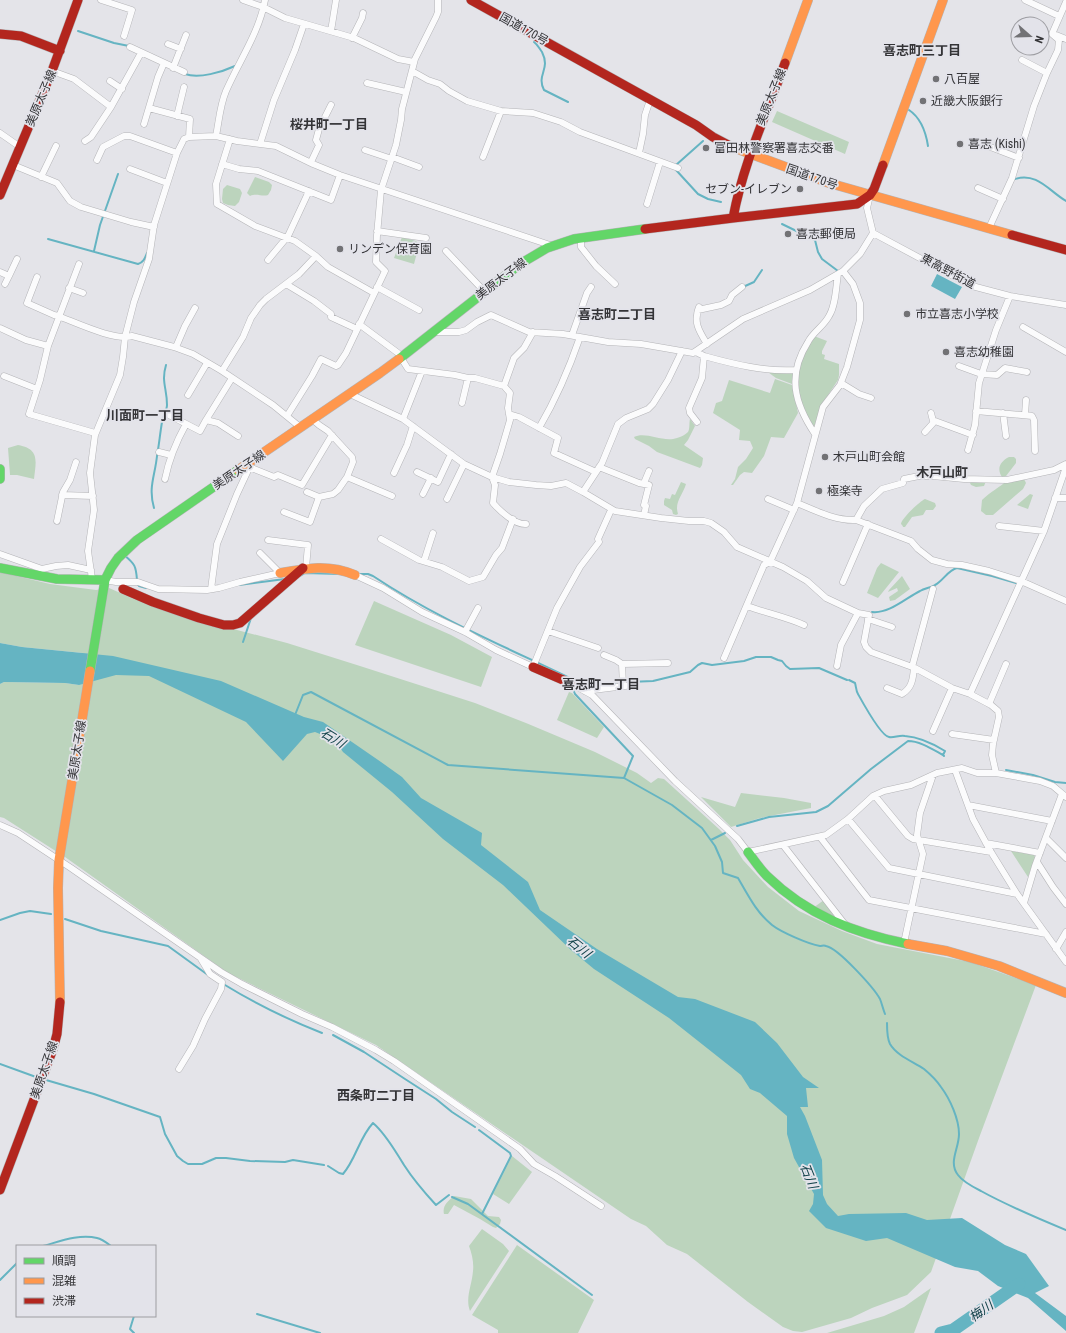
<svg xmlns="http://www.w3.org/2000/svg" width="1066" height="1333" font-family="'Roboto Condensed','Noto Sans JP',sans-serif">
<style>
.green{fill:#bcd4bd}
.water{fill:#65b4c2}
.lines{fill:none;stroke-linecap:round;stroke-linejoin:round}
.stream{stroke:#65b4c2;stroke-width:2}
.river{stroke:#65b4c2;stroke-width:13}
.street-casing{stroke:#b4b4b7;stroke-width:7}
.fast-casing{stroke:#b4b4b7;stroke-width:10}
.slow-casing{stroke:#b4b4b7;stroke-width:10}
.jam-casing{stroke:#b4b4b7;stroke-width:10}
.street{stroke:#fbfbfc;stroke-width:6}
.fast{stroke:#63d668;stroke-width:9}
.slow{stroke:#ff974d;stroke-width:9}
.jam{stroke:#b3261e;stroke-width:9}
.poi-dot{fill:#727275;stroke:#e3e3ea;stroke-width:1.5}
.labels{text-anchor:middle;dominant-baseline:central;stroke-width:3.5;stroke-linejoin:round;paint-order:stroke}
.street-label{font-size:12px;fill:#343437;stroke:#e3e3ea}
.poi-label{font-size:12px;fill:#343437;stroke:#e3e3ea;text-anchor:start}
.neighbourhood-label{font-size:13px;font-weight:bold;fill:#343437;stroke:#e3e3ea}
.water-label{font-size:13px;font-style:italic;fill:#12424a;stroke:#e3e3ea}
</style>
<rect width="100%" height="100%" fill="#e4e4e9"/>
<path class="green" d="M777,111L849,142L845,154L772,122Z
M255,177L269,182L272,185L271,190L268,195C262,197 257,193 250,196L247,193Z
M227,185L240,189L242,193L239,202L235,206L228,205L223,203L222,199L223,189Z
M402,237L416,241L419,245L414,264L394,258Z
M814,336L827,341L822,351V354L825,355L824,359L839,364V375L838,380L822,404L814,427L800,403L797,379L802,357Z
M765,370L793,372L792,384L776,378Z
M775,379L792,385L798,413L784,438L771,437L764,456L752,473L744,472L740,475L733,485H731L735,479L738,467L746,459L753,448L750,441L739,440L740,430L713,413L716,403L722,401L729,380L770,393Z
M690,419L695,426L688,440L684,445L703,458L702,465L700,468L657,452L649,446L635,439L634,437C646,431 663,443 677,438C681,437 685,435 688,432C690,429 689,423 690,419Z
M18,445C40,449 36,461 34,479L17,475H10L8,448Z
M1009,457H1014L1016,459V463L1006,476L1002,477C996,468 1001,461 1009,457Z
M974,479L986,481L984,486L976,487L971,485L970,483Z
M1024,479L1026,483L1023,489L993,515H986L981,511L982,500C990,492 1000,487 1008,480Z
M681,482L686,484C683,495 674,502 678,514L676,515L673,514L672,510L664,505V501L665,498L670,499L672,494L675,495Z
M1030,494L1033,495L1028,509L1017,505Z
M925,499L935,503L936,506L933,510H926L923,515L912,517L905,527H903C903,526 902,525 901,524C901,519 920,501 925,499Z
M881,563L899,572L878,598L867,593L877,568Z
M0,572L50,584L96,590L109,588L134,599L180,615L287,643L360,666L475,703L526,723L595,752L637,773L651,783L658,778L664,779L719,829L730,840L743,860L768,887L799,911L842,931L877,944L970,962L1036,985L979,1138L931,1272L907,1295L872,1308L851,1318L802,1332L793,1331L783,1327L748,1302L687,1254L667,1245L646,1226L631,1219L376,1045L228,973L65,857L4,818L0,817V684L4,682L65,683L79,685L83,653L22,647L0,643Z
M902,576L910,589L895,600L890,601L889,597L898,591L897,588L888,592L889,590Z
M374,601L451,635L492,657L481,687L355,645Z
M569,692L572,693L604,727L597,738L557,720Z
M741,793L784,798L811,803V808L760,818L731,827L701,797L735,807Z
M1011,851L1034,855L1035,857L1028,877Z
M824,900L834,915L833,917L813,908Z
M512,1156L532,1172L509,1204L493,1194Z
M454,1196L471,1199L488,1216L499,1217L501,1220L500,1224L496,1228L493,1227L480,1219L454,1205L448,1214H444C442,1206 448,1201 454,1196Z
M482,1229L503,1244L509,1251L470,1311C465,1298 472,1285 473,1271C474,1263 472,1254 469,1246Z
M517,1245L594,1300L578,1333H498V1330L472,1315Z
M931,1288L914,1333H827L884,1316L904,1307Z"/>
<path class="water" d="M937,274L962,287L955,299L931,286Z
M0,643L22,647L113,656L221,681L304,717L323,722L381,762L402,777L421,798L482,833L481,845L528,882L540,910L597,949L678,997L695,999L755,1022L777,1043L803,1077L819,1088H806L808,1107H800L805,1116L822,1160L823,1195L827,1204L838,1216L849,1214L906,1213L927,1220L962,1218L1005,1245L1026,1254L1049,1286L1035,1293L1066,1316V1331L1028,1298L998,1286L978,1271L955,1267L887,1238L866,1241L826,1228L809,1211L813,1204L814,1194L794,1158L787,1134V1116L760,1093L750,1089L741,1075L669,1018L594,969L571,950L503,885L443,839L392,792L343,752L335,740L315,732L307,734L283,761L246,722L149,676L116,675L79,685L65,683L4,682L0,684Z"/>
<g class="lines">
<path class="stream" d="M78,31L114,43L129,46
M534,42C538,45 539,48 542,52C551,70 536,74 544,90L568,102
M186,72L185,74C199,79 222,72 235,66
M909,110C921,118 926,133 928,146
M676,165L703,141
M676,170L698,194L708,199L721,202
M1015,179C1037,172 1049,191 1066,201
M782,224L815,240L818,252L822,259L838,271
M48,239L138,264C144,262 145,258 147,253
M94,251L100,225L118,174
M743,287L754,282L762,270
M154,508C148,487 155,476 157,456C159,445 160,434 162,422C163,416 167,410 167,405C167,388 161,382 166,365
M124,555C135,564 136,566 137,580
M359,574H368L373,576C436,618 506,647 574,680V682
M300,576L305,573L340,574
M138,584L139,586L146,588
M239,585L285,579
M872,612C889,614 906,598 920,591C925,588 930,588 935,585C943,581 948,570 957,568L992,576L1016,583
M243,642L251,618
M574,680L591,687L615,684
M849,680L855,683C856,686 856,691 858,694C863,703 881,736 889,737C894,738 899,735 905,736C920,737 932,743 945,751L943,755L944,756
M629,682L653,681L690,672L698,665L702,663L712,665L744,661L756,657H771L778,660L782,661L786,666L790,669L819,668L847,680
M573,686V689L575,694L633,756L624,778
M295,715L303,695L311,692L448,765L624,778L672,805L702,828L715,846L722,862L723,873L738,878C748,895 756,912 772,925C781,932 808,944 820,946C822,946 824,945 826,946C838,948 874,988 880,999C882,1004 883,1009 885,1014
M1006,770L1033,775L1055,782L1066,783
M737,826L769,817L816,812L828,806L871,769L908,741C920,741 932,749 943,755
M711,840L725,833
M65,919L101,931L168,946L208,975
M0,920L20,913L30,911L51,914
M225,985C256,1004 289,1020 322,1033
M887,1023C887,1029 887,1038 890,1044C897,1056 914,1062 924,1069C930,1074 937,1081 941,1087C950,1099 959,1119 959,1134C959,1149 948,1162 958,1175C963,1182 973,1187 981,1191C1008,1206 1037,1218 1066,1230
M333,1035L364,1052L405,1079L436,1099L452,1112L475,1127
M0,1064L36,1077
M46,1080L94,1094L160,1117L165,1134L177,1156L183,1161L188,1164H202L216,1158H226L250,1161L285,1162L293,1160L324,1165
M479,1130L510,1153L511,1156L482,1214
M328,1166L339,1173L343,1174C356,1159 359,1138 373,1123C386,1134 395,1151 404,1165C413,1179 424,1192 436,1205L449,1195
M452,1197L468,1204L592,1295
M43,1246C61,1241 79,1234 97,1238C102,1239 107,1243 111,1246
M0,1280L17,1263
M257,1314L320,1333
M134,1316L130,1329L134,1333"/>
<path class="river" d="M941,1333L953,1330L1019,1284"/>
<g class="street-casing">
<path id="street" d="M101,0L132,10L124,36
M243,0L263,7L285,18L354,38L398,59L414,62
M1025,0L1059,16
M331,31L336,0
M1056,35L1066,39
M352,38L362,18L363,13
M168,44L181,49
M130,47L184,72
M1022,60L1047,73
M173,68L186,35
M52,71L74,79L111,107
M412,71L428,80L440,84L449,91L467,101L501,111L533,113L561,122L580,132L678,168
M110,81L122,89
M367,83L406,92
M149,108L190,119L189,137
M177,116L184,87
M144,124L158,77L164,63
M0,133L20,147
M216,136C219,121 220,105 226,91C239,61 259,33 265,0
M230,139L216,184L217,204L255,226L295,241L316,256L328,267L374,293
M85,141L91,137L111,107L141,53
M980,143L1019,158
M260,144L274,100L295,50L304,24
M365,150L392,159
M639,153L643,134L645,115L650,100
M392,157L419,167
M483,157L501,111
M97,160L103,147L124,136H130L177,153
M311,162L319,145L316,140L319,129L331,105
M222,164L239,169L258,171L331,200L340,175
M13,165L57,183L70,201L81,207L131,222L154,227
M130,169L167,183
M41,177L56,146
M978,188L1003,199
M870,195L867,208L873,233L972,286L1010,296L1066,305
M647,204L660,162
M989,228L1012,178L1034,106L1047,73L1058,50L1059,40L1052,34L1066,2
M377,231L426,238
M581,238V247L596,266L615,284
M446,251L484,291
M268,260L288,236L309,191
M79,264L48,346L40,380L29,414L95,433
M0,272L9,276L17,259
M37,277L27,303L54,315L58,316C77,323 114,341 132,336L174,347L193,354L222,371L273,405L300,427
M5,284L9,276
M286,284L314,301L331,314V317L357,329
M377,287L419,310
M69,288L83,293
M699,307C693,322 699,331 707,344
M698,310L721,305L729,301L732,295L742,287
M359,324L398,353L408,369L455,375L468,378H475L504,386L510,393L508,408L510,420L500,454L492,477L495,485L493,503C500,511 515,525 526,524
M1023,327L1066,352
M0,328L26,340L48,346
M434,332H459L466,330L477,322L491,315L529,332L563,334L608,342L641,344L693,353L743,319L810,290L843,271L860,254L873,233
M572,335L587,293L591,287
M176,347L185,326L195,308
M696,352L704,356C733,364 765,372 796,370
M959,366L981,374L997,375L1005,368L1027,372
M222,371L243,337L251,318L260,305L266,299L299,274L316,256
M4,376L37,389
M841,383L859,394L871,398
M504,386L514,358L524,348L533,332
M350,394L403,419L464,464L492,477L509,482L536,485L551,486L566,483L583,492L615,511L661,518L689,521H704L711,523L724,532L737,547L783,567L807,581L826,598L858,613L869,615L864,642L866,647L871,652L915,668L952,688L970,694L991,705L998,711L999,717L993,744L992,755L996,773
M188,395L207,363
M462,403L468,378
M976,411L1032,416L1034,420L1035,451
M931,413L933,421H935
M1003,413L1006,436
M167,414L200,431L206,420L232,378
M509,414L519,417L558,438L554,453L596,472
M1025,415L1026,400
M287,416L312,376L321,359L336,366L338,365L346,353L385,271L376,262L377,235L381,190L396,145L401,120L402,109L415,59L436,17L438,12V0
M403,419L422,371
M206,420L218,423L238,436
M697,422L690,413L689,408L702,378L704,356
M539,428C556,399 569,369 580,337
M925,432L935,421L973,435
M815,434C794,403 787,375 808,342C813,332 824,326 829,316C836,305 836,286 838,274
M968,450L975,425L979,383L996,330L1010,296
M159,452L171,455
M249,467L274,477L278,475L302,485L332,435
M599,467L639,483L649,485L644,505L646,506L644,515
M417,472L438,482L451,454
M394,473L407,445L413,426
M347,477L392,496
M165,479C169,459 176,442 186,424
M644,483L649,471
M307,492L319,497L333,494L338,490L347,477L353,462L352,457L328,431L319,425L312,419
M583,492L602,463L618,424L626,418L648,409L653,404L668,380L682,351
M423,494L431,478
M62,495L93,496
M1055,498H1066
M447,499L464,464
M768,499L794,510
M797,503C816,511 836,521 856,520L911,541L918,549L932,560L947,564L962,565L989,571L1021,581L1066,601
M284,512L310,522L319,497
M856,520L864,506L882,489L903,483L904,479L919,476H933L964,479L1007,480L1054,470L1066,464
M57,521L63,492L70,480L76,462
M999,526L1044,531
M381,539L419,560L442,567L469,581L483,577L496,555L502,548L513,519
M268,540L308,545L306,568
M260,553L280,573
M0,554L42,569L56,566L68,565L91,570
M424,561L433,533
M355,575L383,588L422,612L465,632L496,650L533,667L557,608L580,567L599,542L598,539L611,510
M92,579L88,551L94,510L90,473L95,435L120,375L123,357L125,337L134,302L149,259L154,225L177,153L184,139L189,137L216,136L237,141L276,146L313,164L340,175L553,246
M105,580L116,582H138L158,589L207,590L219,588L240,582L280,573
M843,582L868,524
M211,589L217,544L237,494L251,464
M747,606C766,613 786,617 804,625
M868,619L892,627
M548,631L598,648
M465,632L478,608
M604,655L616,660L622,664
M724,658L764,565L770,562L797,503L823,407L840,385L847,367L860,320V303L853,284L843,271
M837,666L841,645L858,613
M912,667L933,589
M570,683L592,695L675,781L738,839L748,852L826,835L848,819L873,796L884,791L911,785L937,773L962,768L977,773H996L1040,781L1053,786L1066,797
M623,686L622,664L668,663
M887,688L902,694C912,688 913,679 914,668
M585,691L633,685
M970,694L1044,531L1066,467
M989,704L1006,664
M933,731L952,688
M952,734L994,740
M955,770L973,819L991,852L1017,894L1066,962
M875,796L908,836L913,839L991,852
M968,805L1052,821
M848,819L889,868L1017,894
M0,825L18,833L71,868L221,972L242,984L302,1014L332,1027L376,1050L394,1061L520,1149L534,1164L555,1176L601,1206
M820,837L869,900L1046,934
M1046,838L1066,858
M986,843L1040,853
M783,845L847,927
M1037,862L1053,887L1066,904
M1024,903L1035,866L1062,794
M904,943L923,854L917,835L920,813L933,775
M1056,949L1066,932
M179,1069L193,1046L205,1019L221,989L222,982L210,974L201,959"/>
</g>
<g class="fast-casing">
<path id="fast" d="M399,359L520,264L547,248L574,239L645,229
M0,469V479
M0,568L57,579L105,580
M90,671L105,580L111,568L118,558L137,540L238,470
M748,852C754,860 760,869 767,876C807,915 854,933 908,944"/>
</g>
<g class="slow-casing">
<path id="slow" d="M785,63L808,0
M732,147L829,183L1012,235
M883,165L943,0
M238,470L380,373L399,359
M280,573C307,568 329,564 355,575
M908,944L947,951L999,966L1066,993
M60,1002L58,888L59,860L90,671"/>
</g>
<g class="jam-casing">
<path id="jam" d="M471,0L696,125L713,137L732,147
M0,34L21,36L60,51
M0,195L52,71L78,0
M733,218L857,204L870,195L874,189L883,165
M645,229L733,218C743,164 766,115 785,63
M1012,235L1066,250
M123,589L153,602L199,618L224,625H233L240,623L303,568
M533,667L570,683
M0,1190L53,1049L57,1034L60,1002"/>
</g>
<use href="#street" class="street"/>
<use href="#fast" class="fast"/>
<use href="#slow" class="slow"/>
<use href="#jam" class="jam"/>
</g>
<g class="poi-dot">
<circle cx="936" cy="79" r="4"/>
<circle cx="923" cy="101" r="4"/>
<circle cx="960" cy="144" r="4"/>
<circle cx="706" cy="148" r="4"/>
<circle cx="800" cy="189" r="4"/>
<circle cx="788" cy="234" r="4"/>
<circle cx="340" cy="249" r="4"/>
<circle cx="907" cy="314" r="4"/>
<circle cx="946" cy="352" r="4"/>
<circle cx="825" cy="457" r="4"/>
<circle cx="819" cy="491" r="4"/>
</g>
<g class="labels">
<g class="street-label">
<text transform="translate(524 29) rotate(29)">国道170号</text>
<text transform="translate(771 97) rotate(-68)">美原太子線</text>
<text transform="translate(41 98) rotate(-67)">美原太子線</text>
<text transform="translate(812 177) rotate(19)">国道170号</text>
<text transform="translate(948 271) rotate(28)">東高野街道</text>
<text transform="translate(501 279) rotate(-37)">美原太子線</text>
<text transform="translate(239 470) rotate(-34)">美原太子線</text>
<text transform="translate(77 750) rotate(-81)">美原太子線</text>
<text transform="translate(44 1070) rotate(-71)">美原太子線</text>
</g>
<g class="poi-label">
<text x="944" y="79">八百屋</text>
<text x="931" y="101">近畿大阪銀行</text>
<text x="968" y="144">喜志 (Kishi)</text>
<text x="714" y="148">富田林警察署喜志交番</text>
<text x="792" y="189" text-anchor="end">セブン-イレブン</text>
<text x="796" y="234">喜志郵便局</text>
<text x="348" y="249">リンデン保育園</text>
<text x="915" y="314">市立喜志小学校</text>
<text x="954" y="352">喜志幼稚園</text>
<text x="833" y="457">木戸山町会館</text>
<text x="827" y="491">極楽寺</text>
</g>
<g class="neighbourhood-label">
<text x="922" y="50">喜志町三丁目</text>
<text x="329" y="124">桜井町一丁目</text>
<text x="617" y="314">喜志町二丁目</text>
<text x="145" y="415">川面町一丁目</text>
<text x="942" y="472">木戸山町</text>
<text x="601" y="684">喜志町一丁目</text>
<text x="376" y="1095">西条町二丁目</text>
</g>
<g class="water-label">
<text transform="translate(333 738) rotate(32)">石川</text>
<text transform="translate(579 947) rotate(39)">石川</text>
<text transform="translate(809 1176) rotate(68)">石川</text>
<text transform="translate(981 1311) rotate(-35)">梅川</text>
</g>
</g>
<rect x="16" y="1245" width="140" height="72" fill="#e3e3ea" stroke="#9d9da2"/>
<rect x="24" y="1258" width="20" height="6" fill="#63d668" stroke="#9d9da2"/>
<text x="52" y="1265" font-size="12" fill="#343437">順調</text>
<rect x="24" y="1278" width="20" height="6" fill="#ff974d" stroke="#9d9da2"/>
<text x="52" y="1285" font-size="12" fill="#343437">混雑</text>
<rect x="24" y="1298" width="20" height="6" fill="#b3261e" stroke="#9d9da2"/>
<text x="52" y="1305" font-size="12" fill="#343437">渋滞</text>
<g transform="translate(1030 36) rotate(110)"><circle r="19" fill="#e3e3ea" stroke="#9d9da2"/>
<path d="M0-3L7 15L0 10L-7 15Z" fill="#727275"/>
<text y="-6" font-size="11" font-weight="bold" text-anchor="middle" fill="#343437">N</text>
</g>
</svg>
